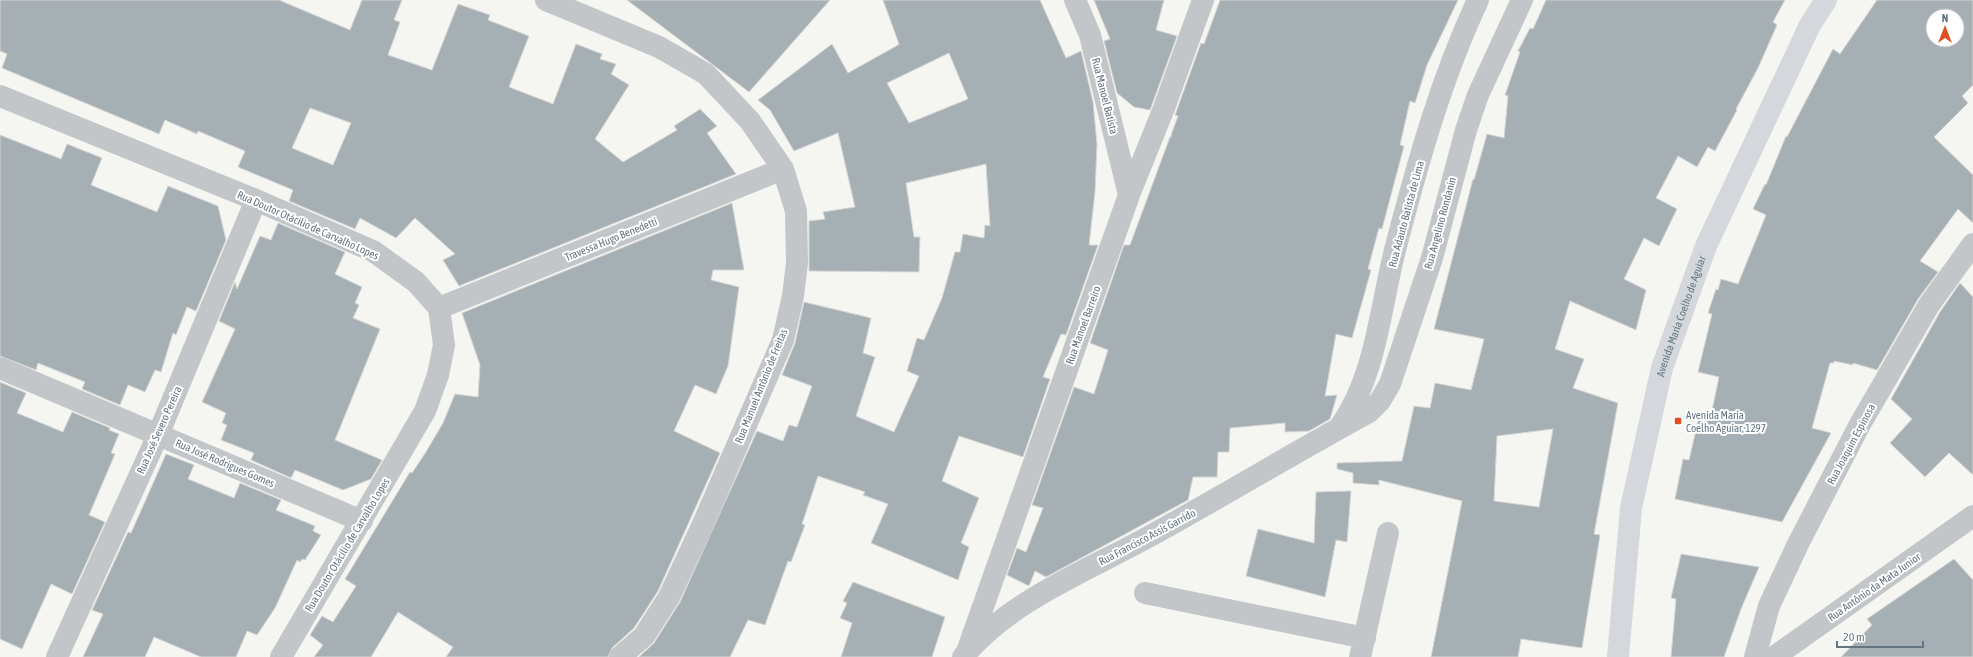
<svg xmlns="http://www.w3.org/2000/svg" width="1973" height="657" font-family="'Asap Condensed',sans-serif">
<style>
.building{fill:#a6afb4;stroke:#d6d6d4;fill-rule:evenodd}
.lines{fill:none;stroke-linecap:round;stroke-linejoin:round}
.minor{stroke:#c2c6c9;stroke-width:22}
.major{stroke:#d4d8dc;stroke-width:22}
.poi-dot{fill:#e14f25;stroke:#fff;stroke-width:1.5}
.labels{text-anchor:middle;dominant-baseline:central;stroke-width:4;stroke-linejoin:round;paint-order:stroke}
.street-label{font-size:11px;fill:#647582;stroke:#fff}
.poi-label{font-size:11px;fill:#647582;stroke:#fff;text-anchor:start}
</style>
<rect width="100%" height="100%" fill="#f5f5f1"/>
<path class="building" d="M0,0H279L350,30L362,0H402L394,20L400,22L388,55L432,70L458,4L490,15L488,20L529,36L509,87L553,104L576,44L602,54L600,59L616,64L611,74L629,85L595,139L623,162L677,130L674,126L700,109L717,126L707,133L736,174L459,286L443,260L455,254L415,218L396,238L360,218L355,229L289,201L293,190L238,167L245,151L198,131L197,134L165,120L159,134L2,68L7,54L0,51ZM310,108L351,123L333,165L292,148Z
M627,0H830L749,92Z
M883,0H1040L1066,58L1081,51L1093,102L1097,144L1095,192L1089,245H1098L1066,335L1061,334L1043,377L1050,379L1023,457L959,436L942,481L979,498L961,543L969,547L958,580L871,543L888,504L863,495L865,492L818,476L802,524L805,525L791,562L788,561L765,625L748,620L730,657H639L654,643L680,602L757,431L783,441L789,425L797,427L812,386L782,375L795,343L804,302L871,318L863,353L875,357L856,416L894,432L919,376L907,371L917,338L924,340L942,298L955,252H960L963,234L984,238L985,225L990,226L986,164L906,183L914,237H920L919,272L809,271V221L825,219L823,212L855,207L838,133L794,151L770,110L758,100L832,44L848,73L898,45L899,44ZM949,53L968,99L909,123L887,83Z
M1094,0H1164L1156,30L1177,36L1150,110L1134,107L1117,93L1104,41L1110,39Z
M1220,0H1458L1427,65L1415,103L1410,101L1400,145L1404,146L1382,229L1379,228L1368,269L1371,270L1352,338L1336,334L1325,396L1337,395L1330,419L1309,431L1285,432V423L1230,428L1229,452H1218L1217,477H1193L1188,500L1046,577L1035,571L1029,586L1007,575L1017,548L1026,552L1043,508L1032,505L1074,387L1094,394L1108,350L1090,343L1124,245H1130L1170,137L1172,136L1171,135L1178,116L1175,115L1201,43L1204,44Z
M1546,0H1785L1773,22L1777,25L1758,68L1736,109L1737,110L1715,151L1708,147L1697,167L1678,156L1656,198L1677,209L1659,246L1644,238L1624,279L1646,290L1636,330L1570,301L1555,349L1584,359L1573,388L1618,403L1594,534L1600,535L1582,648L1521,639L1518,657H1431L1462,501L1379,480V485L1353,483V473L1337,469V463L1402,461L1414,406L1430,408L1435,383L1471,390L1484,339L1434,329L1473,179L1474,180L1487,134L1504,138L1508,96L1505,95L1520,52L1518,51L1530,28L1533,29ZM1553,429L1539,507L1494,501L1497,436Z
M1877,0H1973V85L1962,96L1968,103L1934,137L1973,175V223L1958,209L1920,261L1938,272L1918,299L1877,370L1853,363V365L1834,361V363H1830L1812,428L1831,433L1782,522L1675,499L1683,459L1689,460L1699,417L1710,420L1719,377L1698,372L1712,314L1708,313L1716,289L1718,290L1721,279L1738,284L1766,215L1753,209L1765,184L1766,185L1786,136L1787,137L1833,49L1840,54ZM1933,16H1957V40H1933Z
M0,135L61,159L67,144L102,158L91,185L157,212L168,186L218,206L226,240L196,311L187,307L176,335L173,333L161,372L155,370L145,392L128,385L120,405L82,389L85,382L38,363L36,370L0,356Z
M732,203L744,270H713L711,280L739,287L728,366L716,394L695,385L674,431L720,453L658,591L634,628L612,648L608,657H446L453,647L398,612L371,657H314L323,645L310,635L322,616L333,622L356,586L345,579L410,472L412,473L426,452L443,423L455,394L478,397L480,365L462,313Z
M278,223L345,252L335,274L362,287L355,303L359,305L353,318L380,329L335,440L382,460L371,479L343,490L295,470L291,478L251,460L254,453L221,440L227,425L222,423L226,413L202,402L235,329L219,321L235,282L237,289L260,236L271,240Z
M1960,283L1973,297V475L1949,453L1925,477L1890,443L1912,419L1891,399L1940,312Z
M0,382L26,393L17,413L63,432L72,412L110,428L109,430L119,434L111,453L115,454L89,515L105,522L72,594L51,584L22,649L0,639Z
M166,454L194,465L188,479L234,498L240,483L281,500L276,510L315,526L313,531L321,535L305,560L302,559L300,562L297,560L275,608L257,635L247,631L236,657H201L154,637L145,657H83L103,614L92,610L128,532L131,533Z
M1351,491L1347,542L1336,540L1325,597L1246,576L1258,529L1314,543L1316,492Z
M1681,554L1759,567L1741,609L1724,657H1671L1676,599L1671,598Z
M1954,559L1973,580V657H1841L1872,625L1867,619Z
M853,582L945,617L932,657H841L852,623L840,618L847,603L843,601Z"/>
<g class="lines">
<path class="minor" d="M546,0L659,47L706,74L750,121L783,169L796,211L797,263L793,296L783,340L703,524L669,597L644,636L620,657
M1075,0L1090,35L1129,195
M0,96L256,200L373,251L416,282L439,308L444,345L438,375L425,411L281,657
M439,308L783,169
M0,368L362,521
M1340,427C1377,374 1380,307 1396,246C1418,162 1441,79 1478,0
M1145,593L1365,638
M968,649L1129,195L1164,108L1203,0
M57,657L158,435L256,200
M963,657C1008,601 1089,570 1150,536C1223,496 1295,452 1369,412L1380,401L1390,384L1432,258L1466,130L1478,95L1522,0
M1360,657L1388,533
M1755,657L1769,606L1798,544L1859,426L1929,305L1973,244
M1774,657L1973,516"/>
<path class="major" id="s1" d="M1618,657L1631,508L1662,368L1706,246L1810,25L1826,0"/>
</g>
<rect class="poi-dot" x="1674" y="417" width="8" height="8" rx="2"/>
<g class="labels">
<g class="street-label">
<text transform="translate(1105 96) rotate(76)">Rua Manoel Batista</text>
<text transform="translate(1406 214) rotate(-75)">Rua Adauto Batista de Lima</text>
<text transform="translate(1440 223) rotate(-75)">Rua Angelino Rondanin</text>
<text transform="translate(308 225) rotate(24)">Rua Doutor Otácilio de Carvalho Lopes</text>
<text transform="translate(611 239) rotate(-22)">Travessa Hugo Benedetti</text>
<text stroke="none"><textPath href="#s1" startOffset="348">Avenida Maria Coelho de Aguiar</textPath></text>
<text transform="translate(1083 325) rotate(-70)">Rua Manoel Barreiro</text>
<text transform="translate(761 386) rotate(-68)">Rua Manuel Antônio de Freitas</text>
<text transform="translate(159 430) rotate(-66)">Rua José Severo Pereira</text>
<text transform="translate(1851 444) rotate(-62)">Rua Joaquim Espinosa</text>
<text transform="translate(225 463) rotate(23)">Rua José Rodrigues Gomes</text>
<text transform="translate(1147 537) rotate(-28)">Rua Francisco Assis Garrido</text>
<text transform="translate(347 545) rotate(-59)">Rua Doutor Otácilio de Carvalho Lopes</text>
<text transform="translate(1874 587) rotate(-35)">Rua Antônio da Mata Junior</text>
</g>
<g class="poi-label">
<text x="1686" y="415">Avenida Maria<tspan x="1686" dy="13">Coelho Aguiar, 1297</tspan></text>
</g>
</g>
<g transform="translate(1945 28)"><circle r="19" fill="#ffffff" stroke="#c1c8cd"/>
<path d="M0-3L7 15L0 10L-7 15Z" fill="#e14f25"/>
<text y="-6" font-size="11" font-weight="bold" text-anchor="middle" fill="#647582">N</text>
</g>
<path d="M1837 641v6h86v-6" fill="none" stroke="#647582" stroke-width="2"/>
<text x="1843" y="641" font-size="12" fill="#647582" stroke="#ffffff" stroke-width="3" paint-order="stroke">20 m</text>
</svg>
